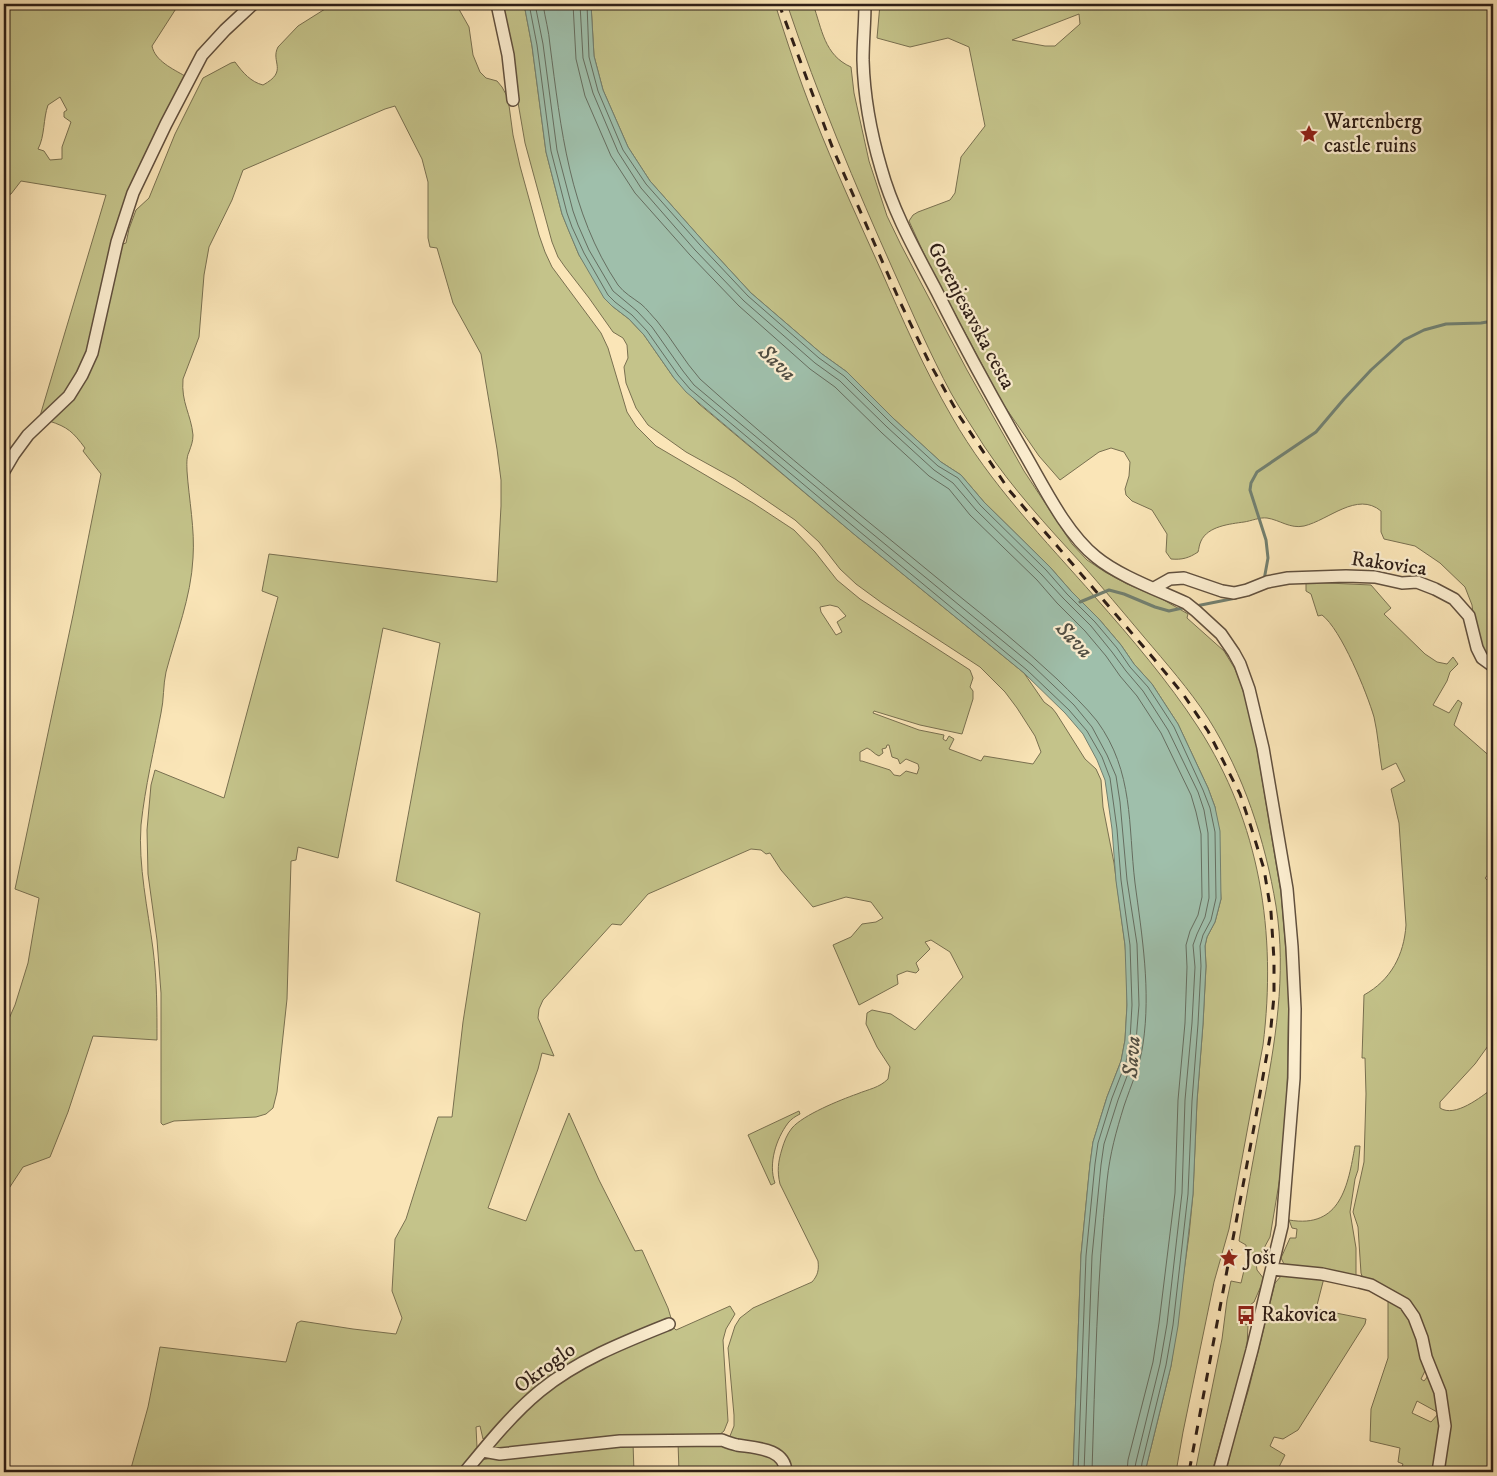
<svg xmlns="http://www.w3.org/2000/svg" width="1497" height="1476" font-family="'IM FELL DW Pica',serif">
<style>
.green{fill:#c4c38a;stroke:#797050;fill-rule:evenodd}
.water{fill:#9fbfab;stroke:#727f6f}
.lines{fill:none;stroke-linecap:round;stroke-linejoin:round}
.shore{stroke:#666e60;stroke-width:1}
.stream{stroke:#727f6f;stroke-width:3}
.minor-casing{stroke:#61503e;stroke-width:14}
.minor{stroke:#fceed0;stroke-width:11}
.rail{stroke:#2e1e16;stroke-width:3;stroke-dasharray:9 9;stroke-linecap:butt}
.labels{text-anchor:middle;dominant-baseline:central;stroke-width:4.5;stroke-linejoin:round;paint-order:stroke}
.poi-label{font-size:21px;fill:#2e1e16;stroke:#fceed0;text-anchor:start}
.street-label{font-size:21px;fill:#2e1e16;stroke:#fceed0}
.water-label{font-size:22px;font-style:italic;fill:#504e43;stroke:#fceed0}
</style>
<rect width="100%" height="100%" fill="#fae5b7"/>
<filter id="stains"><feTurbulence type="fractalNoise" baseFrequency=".004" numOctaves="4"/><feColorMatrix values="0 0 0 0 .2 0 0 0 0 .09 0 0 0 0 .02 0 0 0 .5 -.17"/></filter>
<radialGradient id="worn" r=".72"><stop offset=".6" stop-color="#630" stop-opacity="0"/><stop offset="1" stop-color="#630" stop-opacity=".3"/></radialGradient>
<path class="green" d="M4,4H22L28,9L33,4H179L152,46C155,61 173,69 185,76L140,168L88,349L82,366L69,389L40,416L106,195L21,181L11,194L4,197ZM60,97L67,110L64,112V117L71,122L62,147V159L50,160L44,151L38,149C45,136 43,119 48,105Z
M333,4H456L469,27L473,55L480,72L486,78L497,81L502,87L508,98L513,135L520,166L539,235L545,252L552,267L601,333L608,348L627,412L636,426L656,446L753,503L794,530L815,552L837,580L860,599L970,670L973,678L970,687L973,691V699L962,734L920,725L874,711L873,713L919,730L944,735L943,739L946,741L949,736L954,739L949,749L981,761L984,756L1033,764L1041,752L1035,736L1017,708L1005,692L980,667L882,603L856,584L840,569L819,542L795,520L735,479L686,452L648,425L636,408L626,383L624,367L628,358L627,345L623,338L613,332L589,298L565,267L558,257L552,242L525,143L501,4H524L532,46L546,152L562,214L579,255L612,306L629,319L644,335L674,378L699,404L855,535L1024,673L1044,702L1052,708L1056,713L1085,759L1096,769L1101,780L1103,807L1114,863L1125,945L1127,969V1005L1125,1040L1121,1061L1107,1097L1093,1142L1090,1164L1081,1255L1073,1472H679L678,1442L706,1443L752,1451L788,1463L787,1457L733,1440L730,1436L734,1426V1415L728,1348L735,1326L740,1318L753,1308L812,1282C818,1275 819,1270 818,1261L780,1184C777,1171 778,1162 782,1149C784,1142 787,1134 792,1128C803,1115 840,1100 857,1094C869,1089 879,1088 888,1079L890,1067L877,1047L866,1024L867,1013L872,1010L891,1014L915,1030L963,977L950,952L931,940L925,942L930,949L916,963L919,970L916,973L907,971L897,975L898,984L859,1005L833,945L851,937L862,924L876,922L883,918L871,902L846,897L813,907L781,870L770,853L766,854L761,850L751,849L648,894L621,925L612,924L543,1000L539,1009L538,1018L554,1056L542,1053L538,1069L488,1208L526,1221L569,1113L599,1180L635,1251L642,1250L668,1308L671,1318L669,1320L597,1351L488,1436L483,1439L480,1426L476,1427L477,1447L459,1472H130L148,1407L160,1347L286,1362L297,1323L301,1321L353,1329L396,1334L402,1318L392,1291L395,1239L406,1219L438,1117H452L463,1022L480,913L396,881L440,643L383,628L338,858L298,847L296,860L291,861L287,999L277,1092L273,1108L266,1114L256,1117L174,1121L163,1125L161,1123V993L157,940L148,874L147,830L151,785L155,770L224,798L278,597L262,591L269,554L497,582L501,506V480L497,449L481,354L453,303L437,248L430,247L428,238V182L422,159L395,106L385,109L243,170L232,200L209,247L204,275L199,337L183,379C181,403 191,414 193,435C193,442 191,446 189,452C186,458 187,466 187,471C189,500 195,529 193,558C191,598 176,634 166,672C163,685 164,700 161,713C154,750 145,787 141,825C138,865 148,910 153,949C157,980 157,1010 157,1040L93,1036L68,1112L50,1157L23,1167L4,1196V1030L15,1005L28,963L39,898L15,889L73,615L101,474L83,451L85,448C73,432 68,427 49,421L74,396L120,245L126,243L129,229L136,210L149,198L175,134L203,78L231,63L235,62C243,73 251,82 263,85C289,71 270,62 278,47L298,26ZM830,605L838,607L846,616L837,622L842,632L836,635L821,612L820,607ZM887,745H889L892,757L898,759L900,764L906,759L918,764L919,768L917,774L906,771L900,776L894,775L890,770L862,761H860V752L867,748C872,750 874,754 879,756L883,753L882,749L886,748Z
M591,4H775C787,41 799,79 814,116C834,167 857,217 880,268C902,318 924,369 952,417C990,484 1045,540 1095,597C1132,639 1168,681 1198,727C1260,823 1277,933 1263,1045L1229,1229L1214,1282L1183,1432L1176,1472H1145L1171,1366L1189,1235L1193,1194L1197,1101L1203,1024L1206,966L1205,946L1207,937L1215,922L1221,899L1216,818L1215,807L1208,788L1178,724L1152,684L1134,664L1121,645L1099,619L1071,591L1050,567L984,502L961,475L941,462L894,419L847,372L822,354L751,293L704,242L650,181L628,147L603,90L594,56Z
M787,4H813C822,29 824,55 851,67L854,93L869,161L887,216L901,245L967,370L1024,471L1072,544L1087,560L1105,572L1127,584L1162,599L1188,614L1187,618L1224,651L1235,669L1241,684L1253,725L1281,893L1289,987L1287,1094L1281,1171L1270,1237L1256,1263L1257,1270L1264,1279L1254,1302L1246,1308L1242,1323L1248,1325L1247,1347L1212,1472H1195L1222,1339L1227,1300L1231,1281L1241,1283L1246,1262V1245L1239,1241C1246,1198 1254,1155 1262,1112C1275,1044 1287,975 1276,906C1265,840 1244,775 1208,718C1189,689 1166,663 1144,637C1123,612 1102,587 1081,563C1047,526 1012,488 984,446C973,428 961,411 951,393C930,354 913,314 895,274C855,185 818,96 787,4Z
M880,4H1493V663L1484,656L1474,622L1472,605L1465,587L1440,563L1415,546L1384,539L1381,532V511C1357,491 1329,520 1304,526C1290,529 1280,520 1267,518C1260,517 1251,521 1244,522C1230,524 1208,526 1201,541C1199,545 1199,549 1198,552C1189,558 1182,560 1171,559L1166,552L1167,534L1152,510L1132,501L1126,495L1125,489L1129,476L1130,462L1124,452L1111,448L1099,452L1060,480L1039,456L1003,404L930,267L909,221L913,215L918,212L950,200L955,193L961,157L985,126L969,47L948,38L910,47L877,38ZM1079,14L1080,24L1055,46H1045L1012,40Z
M1306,582L1371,585L1391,608L1384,614L1425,654L1437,662L1447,664L1453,657L1458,664L1450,672L1447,681L1433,705L1449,713L1458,700L1462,703L1454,725L1493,759V855L1488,862L1489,865H1493V869L1485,878L1490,883L1493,882V1039L1475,1064L1440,1102V1108C1455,1118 1481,1097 1493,1088V1472H1400L1403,1464L1398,1462L1400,1448L1370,1441L1371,1409L1388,1358V1299C1415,1308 1419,1345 1426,1369L1421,1379L1424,1381C1439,1366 1423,1331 1417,1313L1363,1279L1361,1273L1358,1227L1353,1212L1364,1162L1366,1094L1365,1058H1362L1364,995C1391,980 1404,955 1406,925L1399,823L1391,789L1405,781L1396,763L1382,770C1379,753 1378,734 1374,717C1367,693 1341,629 1322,615L1318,616L1311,594L1306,591ZM1417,1401L1439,1413L1431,1422L1412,1413Z
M799,1111L800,1114C796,1116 791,1119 788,1123C776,1139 768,1164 775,1183L771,1185L748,1135Z
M1355,1146H1360L1358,1170L1355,1179L1350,1212L1356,1248V1278L1284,1264L1281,1258L1290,1238H1296L1297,1229L1292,1228L1289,1220C1341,1229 1348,1185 1355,1146Z
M1282,1275L1324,1278L1316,1309L1366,1319L1365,1324L1298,1430L1283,1439L1274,1437L1270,1446L1285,1455L1278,1469L1281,1472H1226L1233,1442L1249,1388L1275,1283Z
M730,1306L735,1314L726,1329L723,1340L728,1421L724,1431L719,1435L507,1451L495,1448L494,1446C504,1435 513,1422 524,1411C567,1373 621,1348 674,1328L676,1330Z
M633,1443L634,1472H470L482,1460L492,1458Z"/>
<path class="water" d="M524,4H591L594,56L603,90L628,147L650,181L704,242L751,293L822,354L847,372L894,419L941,462L961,475L984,502L1050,567L1071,591L1099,619L1121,645L1134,664L1152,684L1178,724L1208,788L1215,807L1220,831L1221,899L1215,922L1207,937L1205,946L1206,966L1203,1024L1197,1101L1193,1194L1178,1326L1171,1366L1145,1472H1073L1081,1255L1090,1164L1093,1142L1107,1097L1121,1061L1125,1040L1127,1005L1125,945L1116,881L1112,829L1105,780L1097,760L1083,734L1065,713L1024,673L855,535L686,392L674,378L644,335L629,319L612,306L604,298L579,255L568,229L562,214L546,152L532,46Z"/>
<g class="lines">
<path class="shore" d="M529,4L537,45L551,151L567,213L572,227L584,253L608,295L615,302L632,315L647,331L678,375L690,389L859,531L1027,670L1069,710L1087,731L1102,757L1110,778L1117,829L1121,880L1130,945L1132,1005L1130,1040L1126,1062L1112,1098L1098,1143L1095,1164L1086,1256L1078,1472
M535,4L543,44L557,150L573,211L578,225L589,250L613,291L637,311L652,327L683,371L694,385L863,526L1032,665L1074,705L1092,727L1107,755L1116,776L1120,802L1127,880L1137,944L1139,1005L1136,1041L1132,1063L1118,1100L1104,1144L1101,1165L1092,1256L1084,1472
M543,4C545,18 549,31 550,45C561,129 569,212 618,285C624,293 633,298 641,304C647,309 652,316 657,321C672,339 684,361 700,379C782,453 868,521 953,591C989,620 1024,648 1057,679C1071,693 1085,706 1097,721C1134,772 1128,825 1135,883C1142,936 1151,990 1143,1044C1140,1066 1131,1085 1124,1106C1116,1132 1110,1153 1107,1181C1097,1278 1095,1375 1092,1472
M573,4L576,59L585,96L611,156L635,193L690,255L739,306L810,369L835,387L882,433L929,476L949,489L970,515L1037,580L1057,603L1085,631L1106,656L1120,676L1137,696L1161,733L1191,795L1196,812L1201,834L1202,897L1198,915L1190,931L1186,945L1187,967L1185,1023L1178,1100L1175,1193L1159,1323L1153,1362L1128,1460L1127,1472
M580,4L583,58L593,93L618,152L641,188L695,250L744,301L815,363L840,381L887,427L934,470L953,483L976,510L1042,575L1063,598L1091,626L1112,652L1126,671L1143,691L1168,730L1198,792L1204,810L1208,833L1209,898L1205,917L1197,934L1193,945L1195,967L1192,1023L1185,1100L1182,1193L1167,1324L1160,1364L1136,1462L1134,1472
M587,4L589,57L598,91L623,150L646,184L700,245L748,296L819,358L844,376L891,423L938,466L958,478L980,505L1046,570L1067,594L1095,622L1117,648L1130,667L1148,687L1174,727L1203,790L1210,808L1215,832L1216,898L1211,920L1203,935L1200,946L1201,966L1198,1024L1192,1101L1188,1194L1173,1325L1166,1365L1142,1463L1141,1472"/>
<path class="stream" d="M1264,580L1268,558L1266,540L1250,490L1251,483L1257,472L1316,432L1344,399L1371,370L1404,340L1424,330L1446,324L1481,323L1493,321
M1080,602L1109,590L1124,594L1155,607L1169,611L1187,607
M1196,606L1236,598"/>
<g class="minor-casing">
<path id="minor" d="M497,4L508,55L513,100
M865,4C865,23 863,41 863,60C864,96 871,134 881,168C893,212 916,252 937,292C964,346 993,399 1023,451C1043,485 1065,532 1096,557C1119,576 1158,590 1186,603L1196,611L1221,634L1234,653L1240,664L1249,689L1263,748L1287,889L1292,947L1295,1009L1294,1078L1282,1226L1252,1350L1219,1472
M4,471L14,454L28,435L69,396L82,375L92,353L117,242L133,193L166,124L202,55L225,30L253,4
M1154,588L1170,579L1184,578L1222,591L1234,593L1247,590L1267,582L1288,578L1346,576L1375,577L1402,583L1417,582L1435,589L1454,599L1469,616L1477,648L1482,658L1493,666
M1272,1269L1322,1274L1359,1282L1371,1285L1405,1304L1414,1317L1422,1338L1426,1357L1440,1392L1445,1426L1438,1472
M483,1451L500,1454L620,1441L722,1440C727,1442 732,1444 737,1445C755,1448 785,1448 786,1472
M465,1472C488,1444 512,1414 540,1391C578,1360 624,1342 669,1324"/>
</g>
<use href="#minor" class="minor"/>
<path class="rail" d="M779,4L833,149L901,304L929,362L960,417L1009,490L1154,659L1183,694L1208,731L1240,794L1251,827L1264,869L1271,912L1274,960V996L1270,1037L1254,1127L1189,1472"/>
</g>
<defs>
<g id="sight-bare" transform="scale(1.5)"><path d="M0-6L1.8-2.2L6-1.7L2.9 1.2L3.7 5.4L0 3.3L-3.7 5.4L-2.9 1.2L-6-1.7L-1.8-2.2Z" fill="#8f2418" stroke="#fceed0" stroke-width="2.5" paint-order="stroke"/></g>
<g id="bus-bare" transform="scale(1.5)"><path d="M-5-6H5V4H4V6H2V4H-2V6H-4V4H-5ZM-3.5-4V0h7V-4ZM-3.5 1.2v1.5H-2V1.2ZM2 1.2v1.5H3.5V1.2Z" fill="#8f2418" stroke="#fceed0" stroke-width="2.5" paint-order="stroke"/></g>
</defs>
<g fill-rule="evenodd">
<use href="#sight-bare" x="1309" y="134"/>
<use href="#sight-bare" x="1229" y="1258"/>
<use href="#bus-bare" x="1246" y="1315"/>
</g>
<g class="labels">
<g class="poi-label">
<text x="1324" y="122">Wartenberg<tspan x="1324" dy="24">castle ruins</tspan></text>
<text x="1244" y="1258">Jošt</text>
<text x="1261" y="1315">Rakovica</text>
</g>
<g class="street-label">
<text transform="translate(971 316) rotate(62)">Gorenjesavska cesta</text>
<text transform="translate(1389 564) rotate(8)">Rakovica</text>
<text transform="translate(545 1368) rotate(-36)">Okroglo</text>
</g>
<g class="water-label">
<text transform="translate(777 363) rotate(43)">Sava</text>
<text transform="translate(1074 640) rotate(46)">Sava</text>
<text transform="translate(1132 1057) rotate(-86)">Sava</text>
</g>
</g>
<rect width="1497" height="1476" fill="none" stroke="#fae5b7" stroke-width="20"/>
<rect x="5" y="5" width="1487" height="1466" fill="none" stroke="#2e1e16" stroke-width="2.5"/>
<rect x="10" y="10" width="1477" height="1456" fill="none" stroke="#2e1e16"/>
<rect width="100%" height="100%" filter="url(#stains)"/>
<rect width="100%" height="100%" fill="url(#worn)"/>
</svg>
